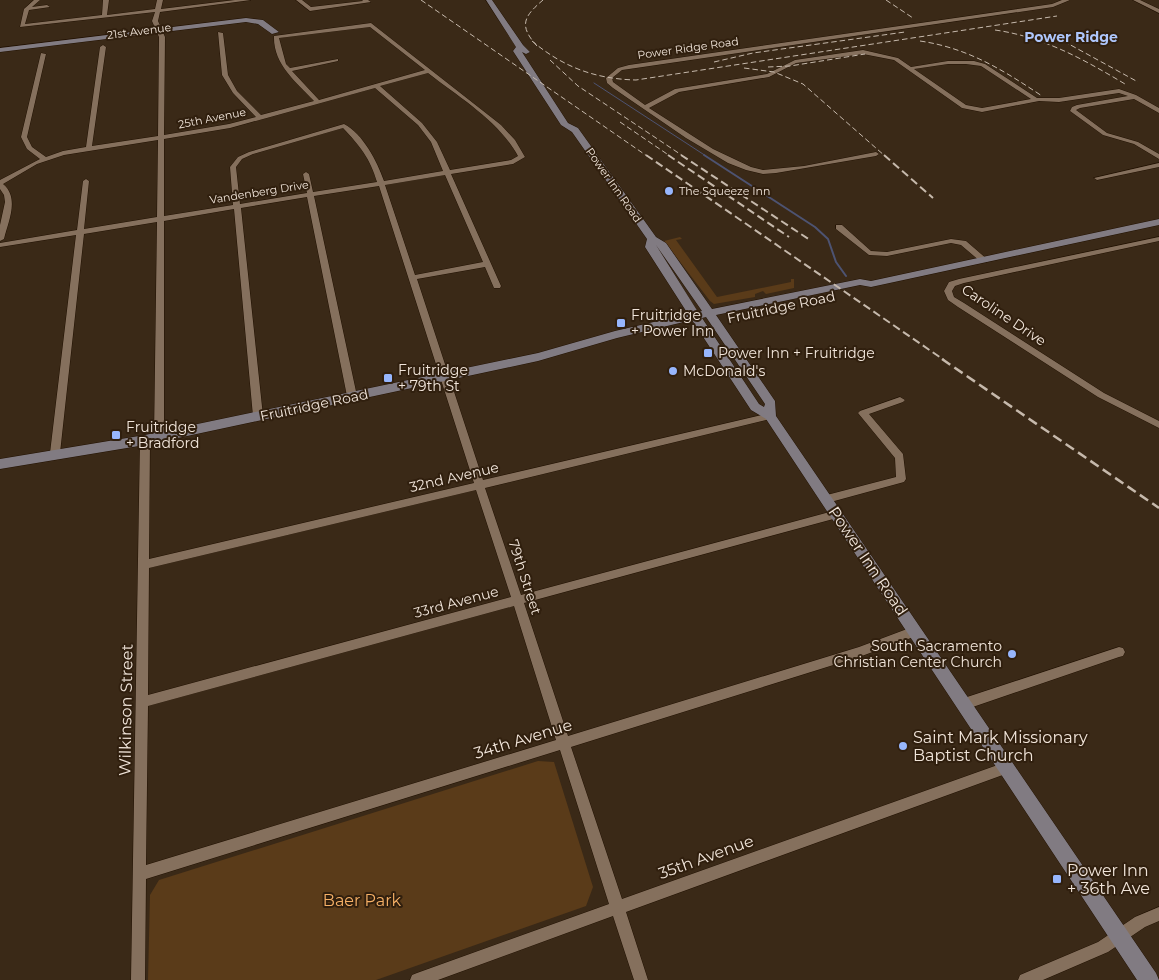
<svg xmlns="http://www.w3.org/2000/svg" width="1159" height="980" font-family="Montserrat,sans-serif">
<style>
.green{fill:#5a3b19}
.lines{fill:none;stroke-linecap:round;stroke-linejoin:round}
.stream-far1{stroke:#4d5372;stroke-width:1}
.stream{stroke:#4d5372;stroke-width:2}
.street-casing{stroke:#211102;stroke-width:1}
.secondary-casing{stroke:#211102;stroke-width:1}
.street{fill:#85705d;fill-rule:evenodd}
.secondary{fill:#817b82;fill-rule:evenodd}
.rail-far2{stroke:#c6b9ac;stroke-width:1;stroke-dasharray:5.5 3;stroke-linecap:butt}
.rail-far1{stroke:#c6b9ac;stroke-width:2;stroke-dasharray:8 4;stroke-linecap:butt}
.rail{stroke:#c6b9ac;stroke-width:2.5;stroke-dasharray:10 5;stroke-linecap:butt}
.poi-dot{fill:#97b6fd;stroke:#301f0e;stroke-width:2}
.labels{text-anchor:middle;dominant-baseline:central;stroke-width:4;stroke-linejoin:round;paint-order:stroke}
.far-street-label{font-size:11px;fill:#f1e5da;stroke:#301f0e}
.far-poi-label{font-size:11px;fill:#f1e5da;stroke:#301f0e;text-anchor:start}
.far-quarter-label{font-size:14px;font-weight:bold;fill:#aec6fb;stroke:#301f0e}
.street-label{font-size:14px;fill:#f1e5da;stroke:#301f0e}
.poi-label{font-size:14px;fill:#f1e5da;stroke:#301f0e;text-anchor:start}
.near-street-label{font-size:16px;fill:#f1e5da;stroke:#301f0e}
.near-poi-label{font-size:16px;fill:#f1e5da;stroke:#301f0e;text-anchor:start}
.near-park-label{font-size:16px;fill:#f6b066;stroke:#301f0e}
</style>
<rect width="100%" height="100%" fill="#3a2917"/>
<path class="green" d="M680,237L682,239L676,240L717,297L791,282V279H794V288L766,294L763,291L755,294V297L714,304L710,301L664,241Z
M538,761L554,762L593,887L586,906L376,980H148L150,895L159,880Z"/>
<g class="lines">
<path class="stream-far1" d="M594,83L706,156"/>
<path class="stream" d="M704,155L815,227L828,239L836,262L846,276"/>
<g class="street-casing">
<path id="street" d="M34,0H40L32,7L47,5L50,7L29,10L25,24L102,15L103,0H109L107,15L155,9L157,0H163L161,9L235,0H251L160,12L158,21L165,37L164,135L229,124L256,117L233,93L222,75L218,32L223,33L228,75L237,91L261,115L314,101C296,82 273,64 274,36L371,23L501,125L515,140L525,157L513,164L451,174L501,286L500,288H494L485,267L417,279L483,480L770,413L773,414L775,416L773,418L770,419L485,488L521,595L837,510L841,511L842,514L841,517L837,518L524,603L568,736L859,647L915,626L919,627L921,631L919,635L859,657L571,747L622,899L1006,762L1011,764L1012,768L1011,772L626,912L648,980H634L613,916L438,980H410L412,975L417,973L609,904L560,750L146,879L145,980H131L140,440L142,438L145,437L150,440L149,559L474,483L379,186L314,196L357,396L352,399L347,396L307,197L241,208L263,416L258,419L253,416L234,209L164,221V438L159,441L154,438L157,222L84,234L60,453L55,457L52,456L50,453L76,235L0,247V243L77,230L83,181L86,179L89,181L84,229L157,217L158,140L64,155L37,164L3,184C20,198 8,222 4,239L0,241V225L5,202L4,195L0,189V180L40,159L27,149L21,137L41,53L46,54L27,137L32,147L46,157L63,151L86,147L100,47L103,45L106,47L92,146L158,136L159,37L152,21L155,12L20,27L24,9ZM370,27L425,70L319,100L292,71L338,61V59L290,68L286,64L279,38ZM428,73C460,98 499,121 518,156L511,160L450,170L437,142L422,123L380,86ZM375,88L418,125L431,142L443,171L384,181C377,161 363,134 344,124L249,152L238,157L230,167L233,205L164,216V139L230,128ZM343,128C360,146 370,158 377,182L313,192L309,174L306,172L303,174L307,193L240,204L236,167L242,159L253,154ZM445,175L483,262L415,275L385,185ZM476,490L511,597L148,695L149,568ZM514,606L556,740L146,865L148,706Z
M296,0H302L311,7L363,1L362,0H368L371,2L310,11Z
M1062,0H1070L1053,7L629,69L622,70L612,78L613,82L645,105L675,89L767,74L795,60L863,50L898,58L911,67L948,61H974L985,64L1037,98H1059L1119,89L1136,95L1159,108V113L1134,99L1080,108L1076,110L1107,133L1138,142L1159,154V159L1134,144L1103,135L1070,111L1072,107L1077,105L1128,96L1119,93L1059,102L1039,101L982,112L962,108L894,60L863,54L796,63L769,77L679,92L649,108L713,149L751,167L763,170L804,166L876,152L879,154L876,156L776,173L763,174L746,170L728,163L686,138L613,88L607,83L606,78L618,68L629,65L1052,4ZM948,64H966L981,66L1031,99L982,108L966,105L914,69Z
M1133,0H1140L1159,9V13Z
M1159,163V167L1097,180L1094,178Z
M836,225H842L871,251L887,252L951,239L966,241L988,260L987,262H981L961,245L951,243L887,256L869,255L836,229Z
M1159,237V241L964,283L955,286L952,291L954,297L964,303L1104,393L1159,421V428L1098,397L958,307L948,300L944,291L949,282L959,279Z
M900,397L905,400L903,402L869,414L903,454L906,479L904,482L827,503L823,502L822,499L823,496L896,477L895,458L858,413L860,411Z
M1119,647L1123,648L1125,652L1123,656L1119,657L964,710L960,708L958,704L960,700L964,698Z
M1159,907V921L1145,927L1108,952L1043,980H1018L1020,975L1098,942L1135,917Z"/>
</g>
<g class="secondary-casing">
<path id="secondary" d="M486,0H492L523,45L530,52L526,54L522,52L568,123L578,128L656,237L666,243L712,309L860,279L871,281L1159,219V225L871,287L860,285L716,315L775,401L776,416L1156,973L1159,980H1137L766,419L751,410L692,320L617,338L538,361L145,445L0,469V459L145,435L538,353L615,331L688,314L645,247L647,239L572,132L561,125L513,51L516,47ZM656,245L702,311L698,312ZM706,317L765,404L764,407L759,404L702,318Z
M246,18L263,20L279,32L272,34L258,24L246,22L0,52V48Z"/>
</g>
<use href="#street" class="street"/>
<use href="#secondary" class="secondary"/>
<path class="rail-far2" d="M421,0L647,156
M886,0L913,18
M995,30C1044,37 1083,59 1125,84
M1056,37L1138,82
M532,41C563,67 595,79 636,80L1057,16
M920,41C968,48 1003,70 1042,96
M537,46C519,26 523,17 543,0
M550,60L578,86L683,156
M714,62L753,53L905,32
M768,67L790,66L865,54
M744,68L774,72L803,84L885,156
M620,122L670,156"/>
<path class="rail-far1" d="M646,155L944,360
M668,155L789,237
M681,155L810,240
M884,155L933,198"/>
<path class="rail" d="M942,359L1159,508"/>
</g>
<g class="poi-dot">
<circle cx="669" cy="191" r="5"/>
<rect x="616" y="318" width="10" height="10" rx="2.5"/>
<rect x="703" y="348" width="10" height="10" rx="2.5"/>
<circle cx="673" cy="371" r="5"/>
<rect x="383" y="373" width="10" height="10" rx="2.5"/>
<rect x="111" y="430" width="10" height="10" rx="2.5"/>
<circle cx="1012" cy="654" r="5"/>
<circle cx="903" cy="746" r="5"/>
<rect x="1052" y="874" width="10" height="10" rx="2.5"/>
</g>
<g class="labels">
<g class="far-street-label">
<text transform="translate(139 31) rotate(-7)">21st Avenue</text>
<text transform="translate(688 48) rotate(-8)">Power Ridge Road</text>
<text transform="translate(212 118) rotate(-11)">25th Avenue</text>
<text transform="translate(614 185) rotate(55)">Power Inn Road</text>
<text transform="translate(259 192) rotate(-9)">Vandenberg Drive</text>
</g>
<g class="far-poi-label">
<text x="679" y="191">The Squeeze Inn</text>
</g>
<g class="far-quarter-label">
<text x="1071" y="37">Power Ridge</text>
</g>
<g class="street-label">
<text transform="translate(781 307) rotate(-12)">Fruitridge Road</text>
<text transform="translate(1004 315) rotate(34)">Caroline Drive</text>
<text transform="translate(314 405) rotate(-12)">Fruitridge Road</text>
<text transform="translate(454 477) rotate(-13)">32nd Avenue</text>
<text transform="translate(525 577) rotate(72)">79th Street</text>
<text transform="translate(456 602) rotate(-15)">33rd Avenue</text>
</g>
<g class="poi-label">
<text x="631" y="315">Fruitridge<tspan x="631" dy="16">+ Power Inn</tspan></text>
<text x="718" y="353">Power Inn + Fruitridge</text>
<text x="398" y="370">Fruitridge<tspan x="398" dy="16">+ 79th St</tspan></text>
<text x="683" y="371">McDonald's</text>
<text x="126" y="427">Fruitridge<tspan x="126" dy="16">+ Bradford</tspan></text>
<text x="1002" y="646" text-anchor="end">South Sacramento<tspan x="1002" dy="16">Christian Center Church</tspan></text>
</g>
<g class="near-street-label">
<text transform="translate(868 561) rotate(56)">Power Inn Road</text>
<text transform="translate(126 710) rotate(-89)">Wilkinson Street</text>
<text transform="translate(523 739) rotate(-17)">34th Avenue</text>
<text transform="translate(706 857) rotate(-20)">35th Avenue</text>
</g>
<g class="near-poi-label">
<text x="913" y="737">Saint Mark Missionary<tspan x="913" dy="18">Baptist Church</tspan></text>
<text x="1067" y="870">Power Inn<tspan x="1067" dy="18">+ 36th Ave</tspan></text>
</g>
<g class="near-park-label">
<text x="362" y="900">Baer Park</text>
</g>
</g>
</svg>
